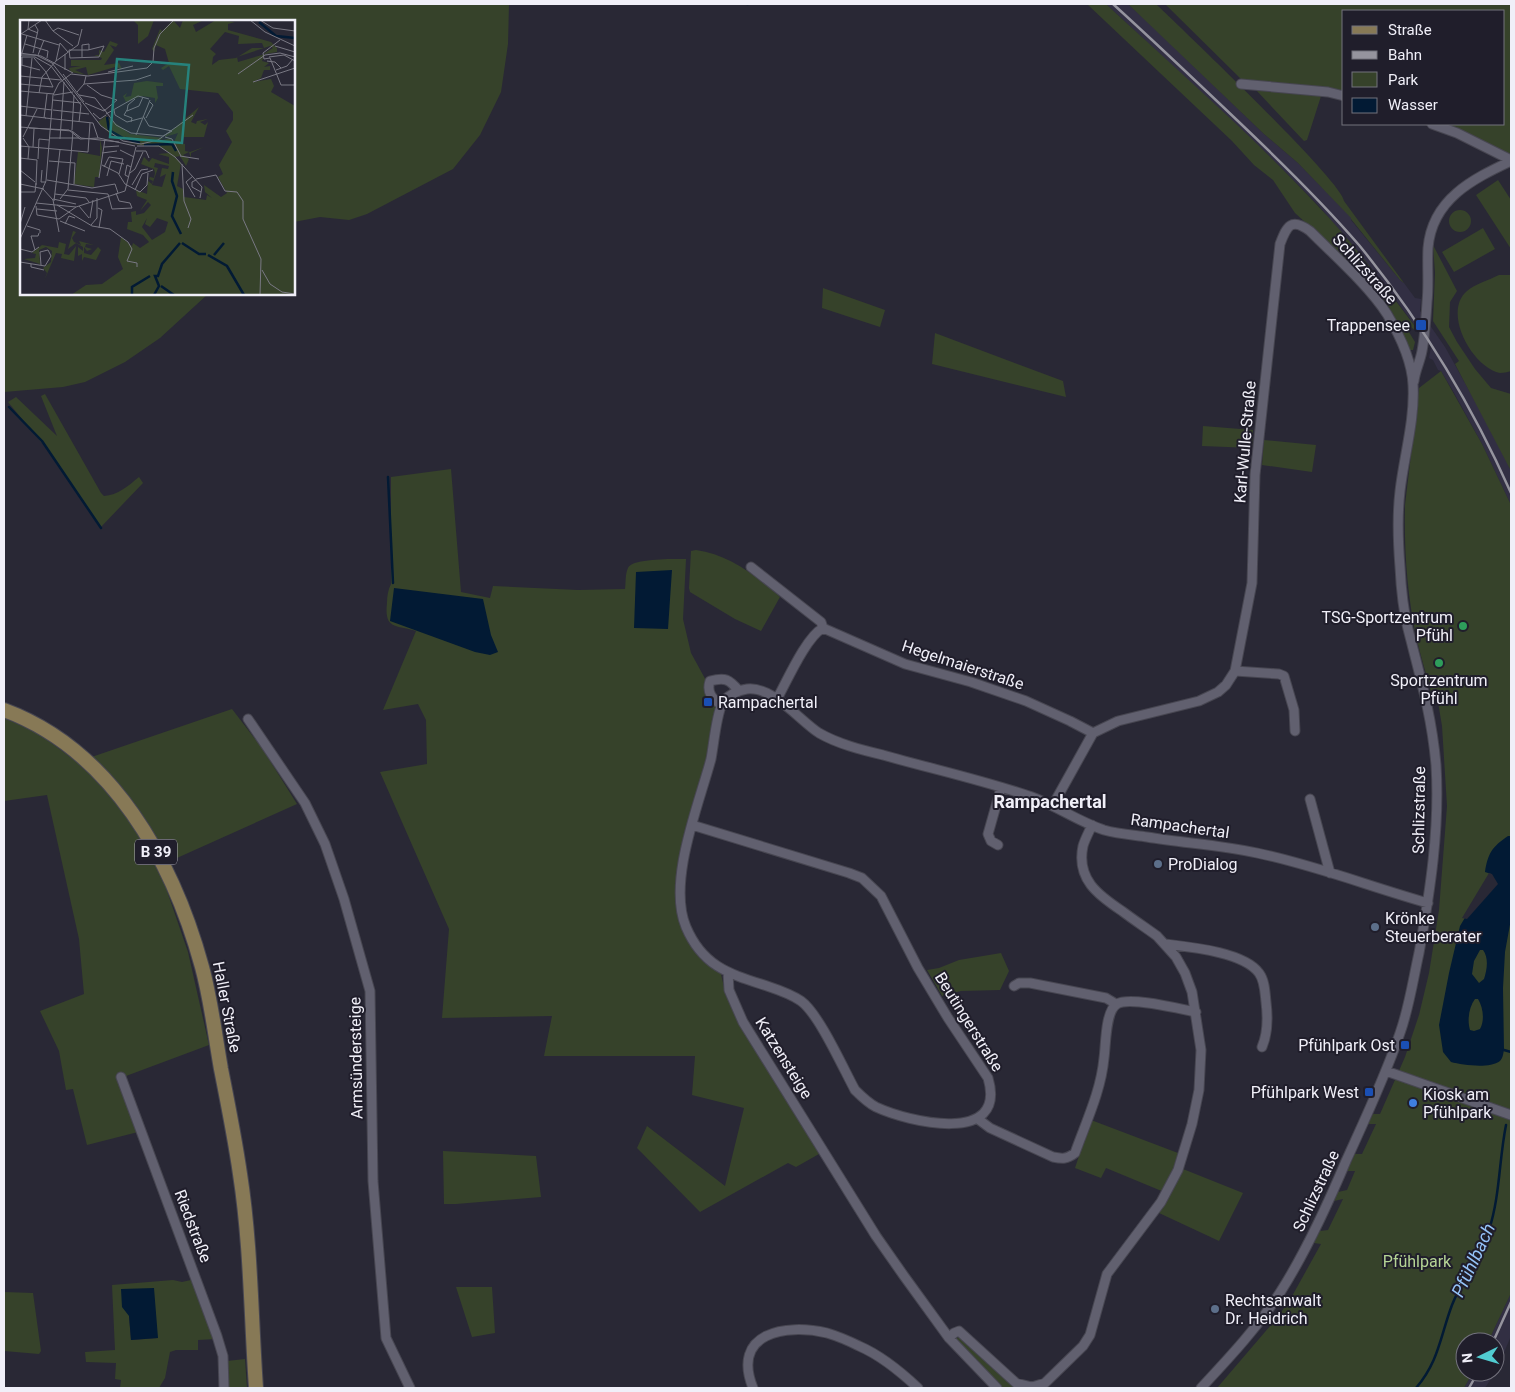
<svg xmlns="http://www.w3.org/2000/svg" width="1515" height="1392" font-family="Roboto,sans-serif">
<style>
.built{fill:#322f43}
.green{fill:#36422a;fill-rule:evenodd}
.water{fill:#021a34;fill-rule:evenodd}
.pier{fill:#292835}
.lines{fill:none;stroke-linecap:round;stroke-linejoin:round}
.stream{stroke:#021a34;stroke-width:2.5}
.minor-casing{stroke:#474651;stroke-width:11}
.primary-casing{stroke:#474651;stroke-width:16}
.minor{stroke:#61606f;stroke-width:9}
.primary{stroke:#877956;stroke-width:14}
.rail{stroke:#95949e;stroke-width:2.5}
.transit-dot{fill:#1a4fb4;stroke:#201e2b;stroke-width:2}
.leisure-dot{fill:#2e9e5b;stroke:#201e2b;stroke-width:2}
.service-dot{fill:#5c6f8a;stroke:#201e2b;stroke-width:2}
.shop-dot{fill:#3f7fe0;stroke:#201e2b;stroke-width:2}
.labels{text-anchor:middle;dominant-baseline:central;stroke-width:4;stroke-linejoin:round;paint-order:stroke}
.shield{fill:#201e2b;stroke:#b2b0ba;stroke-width:1}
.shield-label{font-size:15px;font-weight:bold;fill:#f0eff8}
.street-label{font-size:16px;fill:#f0eff8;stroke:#201e2b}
.poi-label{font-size:16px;fill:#f0eff8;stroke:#201e2b;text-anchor:start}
.park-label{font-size:16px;fill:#b5d495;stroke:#201e2b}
.neighbourhood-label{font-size:18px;font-weight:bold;fill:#f0eff8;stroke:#201e2b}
.water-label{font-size:18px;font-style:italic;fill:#94c2f7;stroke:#201e2b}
.inset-river{fill:none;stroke:#021a34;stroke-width:2.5}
.inset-road{fill:none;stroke:#797883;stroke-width:1}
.view{fill:#26827c;fill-opacity:0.15;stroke:#26827c;stroke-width:2.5}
.inset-edge{fill:none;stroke:#f0eff8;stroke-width:2.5}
</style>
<rect width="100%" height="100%" fill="#292835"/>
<path class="built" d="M1106,4H1128L1154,28L1264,134L1298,163L1352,218L1351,220L1400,280L1404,283L1415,298L1421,299L1420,311L1445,347L1500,446L1511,471V505L1482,444L1453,391L1441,371L1438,370L1433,360L1429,358L1431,347L1377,275L1319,206L1265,152Z
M1511,1293V1336L1496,1371L1485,1388H1464L1473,1372H1495V1342H1488Z"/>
<path class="green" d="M4,4H509L508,44L501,92L480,135L453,169L367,214L349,220L320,217L294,222V21H21V294H208L160,338L125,362L85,382L63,387L4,392Z
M1087,4H1106C1177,70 1251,134 1317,205C1354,243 1385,287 1417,329V332L1406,323L1404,324L1415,342L1413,350H1410L1392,312L1380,295L1337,251L1295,213L1273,180L1254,165L1232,141Z
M1128,4H1156C1182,29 1342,181 1344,201L1404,283L1400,280L1351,219V218L1298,163L1264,134Z
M1165,4H1511V163C1502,162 1499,157 1491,153C1470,140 1446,131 1422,124H1504V11H1344V100L1322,93L1307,140L1304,141L1256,90L1243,81Z
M1498,180L1511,200V249L1476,195Z
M1449 221a11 11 0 1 1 22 0a11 11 0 1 1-22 0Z
M1483,228L1495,249L1454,272L1442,252Z
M1433,245L1457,291L1450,302L1449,327L1457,342L1475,369L1491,388L1511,394V471L1455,364L1459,361L1433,321L1435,273Z
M1499,275H1511V371C1508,372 1503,373 1500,373C1472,367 1442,312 1467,291C1475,284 1489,280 1499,275Z
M823,288L885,310L880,327L822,308Z
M935,333L1063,381L1066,397L932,364Z
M1441,371L1482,444L1511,505V1293L1488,1342H1465V1372H1473L1464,1388H1217L1277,1318L1291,1298L1321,1244L1314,1243L1320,1231L1328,1230L1343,1199L1334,1201L1338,1192L1347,1190L1355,1171H1347L1355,1154H1362L1376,1124H1368L1373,1114H1380L1405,1057L1419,1015L1429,973L1439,910L1447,806L1442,726L1436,690L1431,692C1426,673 1420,654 1416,636C1407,593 1404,549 1405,505L1419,388Z
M45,394L101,493L104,496C118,495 128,486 139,477L143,483L100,528L51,454L8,402L16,397L57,436L41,396Z
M1203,426L1253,430L1252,448L1202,446Z
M1264,440L1316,445L1312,472L1262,465Z
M451,469L461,592L490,598L493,586L578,590L625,589C626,583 625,574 628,568C632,558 675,559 686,559L683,619L691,653L720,706L682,857L681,913L691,942L721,974L726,996L819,1154L796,1167L788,1163L700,1212L637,1148L647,1126L725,1186L744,1108L692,1095L695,1056H544L552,1016L442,1018L449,929L380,772L427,764L426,720L418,704L383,710L416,631C396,625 384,630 387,603C387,596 388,590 391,584V477Z
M696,550C728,554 757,576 780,597L761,631L735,619L690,592L689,588L691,551Z
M232,709L262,748L297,804L168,862L178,882L166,888L188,952L209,1045L118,1079L138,1132L87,1145L73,1089L66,1090L59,1051L40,1011L84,994L79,939L47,795L4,801V718L38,733L77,762Z
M1001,953L1009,971L1000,990L961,991L942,996L927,970L939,968L959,960Z
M1091,1120L1178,1153L1172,1173L1164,1192L1106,1168L1101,1178L1075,1168Z
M443,1151L536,1156L541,1197L456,1204H444Z
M1183,1169L1243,1193L1219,1241L1159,1213Z
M173,1280L182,1282L191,1280L216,1339L198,1340V1350H176L170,1352L165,1378L159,1388H120L121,1380L115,1379L116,1363L86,1362L85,1352L115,1350L112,1285ZM129,1316L158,1338L131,1340Z
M456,1287H492L495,1333L472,1337Z
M4,1292L33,1293L41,1351L39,1354L4,1351Z
M960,1337L1008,1382L1018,1388H1000L955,1340L956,1338Z
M245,1359L247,1388H229L227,1361Z"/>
<path class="water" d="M672,570L668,629L634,628L636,572Z
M394,588L483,599L491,635L498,652L490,655L475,652L390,621Z
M1508,836H1511V919L1505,952L1503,988L1504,1050C1503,1054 1503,1058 1500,1061C1489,1069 1463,1065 1451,1062L1443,1052L1439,1025L1449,973L1460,926L1491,874L1485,872C1488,853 1492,847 1508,836ZM1480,950H1483C1489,958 1487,970 1484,979L1479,983L1472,974L1474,961ZM1475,999H1478C1483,1007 1485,1020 1480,1029L1474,1031L1470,1030C1467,1020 1469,1007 1475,999Z
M154,1288L158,1338L131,1340L129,1316L122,1307L121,1289Z"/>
<path class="pier" d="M1489,873L1492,874L1498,884L1467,919L1462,918Z"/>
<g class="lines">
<path class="stream" d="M747,4H748
M9,407L42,441L101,528
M388,477L393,583
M1504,1050L1511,1052
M1416,1388C1439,1361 1440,1337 1452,1305C1462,1279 1481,1257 1489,1230C1500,1196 1499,1160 1506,1125"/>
<g class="minor-casing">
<path id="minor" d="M1241,84L1328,92L1344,96
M1432,124L1457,133L1511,160
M1414,381C1415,371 1420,362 1422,351C1425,335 1426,318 1427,302C1429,284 1427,266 1428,248C1432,199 1473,179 1511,161
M751,567L821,622L823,628
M1235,671L1279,674L1284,676L1294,710L1295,731
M777,699C787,681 806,637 823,628L905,664L971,682L1026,701L1070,721L1093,733
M721,705C713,699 706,693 710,681C725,677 729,679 739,691
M248,719L305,803L325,844L344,899L370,991L373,1181L386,1338L410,1388
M1310,799L1330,873
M1053,805L1093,733L1118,721L1199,701L1218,692L1226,685L1235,671L1252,583L1255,475L1280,244C1287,226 1291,217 1310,231C1334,255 1369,286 1387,314C1399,334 1412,361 1413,385C1415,420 1404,456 1400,491C1397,516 1398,542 1400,567C1401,588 1403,609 1408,629C1420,676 1432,717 1436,765C1440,828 1430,892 1419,953C1413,980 1409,1008 1400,1033C1385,1077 1365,1119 1346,1161C1327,1206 1307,1250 1281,1291C1259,1326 1229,1358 1201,1388
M692,825L849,873L862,878L881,896L918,968L948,1018L988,1078C1008,1146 908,1122 876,1107C868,1103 861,1096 855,1090C843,1068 819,1014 801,1001C791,994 779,990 767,986C730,974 703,967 686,927C667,882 699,804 711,759C714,743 716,717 722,704C726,696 738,690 747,689C773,686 799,720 819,733C838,744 862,750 883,755C932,769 983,780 1032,797C1057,806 1079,822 1104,830C1118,834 1133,835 1147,837C1183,843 1221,845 1257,853C1315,865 1371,887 1428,903
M998,845L991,841L988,834L1001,788
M1165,944C1190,947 1244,952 1259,973C1265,981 1265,993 1266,1002C1268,1018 1268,1033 1262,1047
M728,973L729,990L743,1022L876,1236L904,1276L949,1338L997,1388
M1014,986L1019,983H1030L1106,998L1116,1004
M1386,1071L1511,1115
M121,1077L217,1336L223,1356L224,1388
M978,1119L990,1128L1053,1157C1063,1159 1067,1159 1075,1153C1086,1122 1101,1091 1104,1058C1106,1045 1105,1011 1117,1004C1129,996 1180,1009 1196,1012
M949,1338L954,1333L959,1331L1016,1383L1032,1387L1045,1383L1083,1346L1090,1335L1107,1274L1161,1202L1178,1170L1192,1124L1199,1090L1201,1050L1192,992L1185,973L1176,957L1157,936C1146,928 1134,920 1122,911C1098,895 1076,879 1083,846C1085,839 1089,832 1092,825
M753,1388C731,1333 785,1323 827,1333C837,1336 849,1341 859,1346C880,1355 901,1372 918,1388"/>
</g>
<g class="primary-casing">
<path id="primary" d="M4,710C112,750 173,861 202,967C211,1000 215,1035 221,1069C228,1104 235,1139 240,1174C251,1245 251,1317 256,1388"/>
</g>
<use href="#minor" class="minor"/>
<use href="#primary" class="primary"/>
<path class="rail" d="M1113,4C1156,43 1198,83 1240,123C1281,162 1322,202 1359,245C1421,321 1471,403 1511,493
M1493,1342L1511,1302
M1469,1388L1478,1372"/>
</g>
<g class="transit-dot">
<rect x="1415" y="319" width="12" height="12" rx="2.5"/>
<rect x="703" y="697" width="10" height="10" rx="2.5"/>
<rect x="1400" y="1040" width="10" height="10" rx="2.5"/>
<rect x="1364" y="1087" width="10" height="10" rx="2.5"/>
</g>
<g class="leisure-dot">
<circle cx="1463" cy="626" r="5"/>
<circle cx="1439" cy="663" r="5"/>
</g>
<g class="service-dot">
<circle cx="1158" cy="864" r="5"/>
<circle cx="1375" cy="927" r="5"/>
<circle cx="1215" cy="1309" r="5"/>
</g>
<circle class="shop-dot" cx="1413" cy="1103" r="5"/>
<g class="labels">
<rect class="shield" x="135" y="839.5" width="42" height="25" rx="4"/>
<g class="shield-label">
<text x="156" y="852">B 39</text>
</g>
<g class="street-label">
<text transform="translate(1365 269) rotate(48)">Schlizstraße</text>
<text transform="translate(1245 442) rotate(-85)">Karl-Wulle-Straße</text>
<text transform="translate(963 665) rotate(18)">Hegelmaierstraße</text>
<text transform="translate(1419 810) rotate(-89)">Schlizstraße</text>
<text transform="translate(1180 826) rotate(8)">Rampachertal</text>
<text transform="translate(227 1007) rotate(79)">Haller Straße</text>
<text transform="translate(969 1022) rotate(58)">Beutingerstraße</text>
<text transform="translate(356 1058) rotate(-91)">Armsündersteige</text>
<text transform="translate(784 1058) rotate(58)">Katzensteige</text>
<text transform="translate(1316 1191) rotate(-65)">Schlizstraße</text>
<text transform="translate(193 1226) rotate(69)">Riedstraße</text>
</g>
<g class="poi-label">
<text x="1410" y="325" text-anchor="end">Trappensee</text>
<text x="1453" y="617" text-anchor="end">TSG-Sportzentrum<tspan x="1453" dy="18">Pfühl</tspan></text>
<text x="1439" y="680" text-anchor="middle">Sportzentrum<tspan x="1439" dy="18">Pfühl</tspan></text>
<text x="718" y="702">Rampachertal</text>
<text x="1168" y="864">ProDialog</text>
<text x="1385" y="918">Krönke<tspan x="1385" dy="18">Steuerberater</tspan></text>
<text x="1395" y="1045" text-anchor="end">Pfühlpark Ost</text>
<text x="1359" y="1092" text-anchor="end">Pfühlpark West</text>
<text x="1423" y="1094">Kiosk am<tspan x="1423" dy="18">Pfühlpark</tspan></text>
<text x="1225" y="1300">Rechtsanwalt<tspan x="1225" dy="18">Dr. Heidrich</tspan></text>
</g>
<g class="park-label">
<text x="1417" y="1261">Pfühlpark</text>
</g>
<g class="neighbourhood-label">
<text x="1050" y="801">Rampachertal</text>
</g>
<g class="water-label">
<text transform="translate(1473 1260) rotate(-65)">Pfühlbach</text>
</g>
</g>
<g transform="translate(20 20)">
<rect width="275" height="275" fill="#292835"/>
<path d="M113,0H134L128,16L118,24V5ZM153,0L160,8L163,0H184L173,5L176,12L196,0L215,2L208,4V10L251,22L257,28V32L245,34L242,41L249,43L244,47L250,46V50H244L241,58L233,62L251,59L254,66L251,72L275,86V275H51L66,265L82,264L103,249L98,237L101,217L112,226L113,223L120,228L129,222L123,215L107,209L108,202H112L111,192L116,191V195L124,193L131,185L128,182L120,191L127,180L117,176L116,170L127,174L128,161L132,164L133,161L129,159L130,157L134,158L135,153L134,149L121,144L124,137L129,142L132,138L149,144V137L138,134L149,133L140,127L103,123L119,124L89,113L78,102L86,96L110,114L143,118L137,122L150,118L156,129L154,122L158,113L148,116L155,110L146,117L145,116L179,87L171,102L176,104L177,101L188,99L180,102L185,105L188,102L184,117H164L162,124H165V131L170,132L184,127L171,133V138L169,132L163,135L169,139L166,146L160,136L155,137L161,143L157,166L163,169L164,177L186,180L187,175L192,178L185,172L184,165L201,177L207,173L198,157L203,154L199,145L212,122L206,111L213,100V92L198,73L160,69L149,46L143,50L141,48L149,43L145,29L136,25L134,32L132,29L140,9L142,11ZM205,12L219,16L218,24L242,23L244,28H232L216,38L199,40L192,45L193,37L196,34L190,29ZM250,26L253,28L242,35L218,42L217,37ZM135,143L149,146L148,149L142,148L140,157L146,154L142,167L132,165L138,148L134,147ZM127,198L125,204L130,207L137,198L148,202L145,212L132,220L122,207ZM90,21L98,24L96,27L90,25L94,30L84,45L99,43L102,49L95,47L68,55L66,47L55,50L66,55L51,52L49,48L61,46H51V40H81L82,38L74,35H79V30L84,32ZM127,61L143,63V66H136L138,78L135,83V78L122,76L106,82L103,76L107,73L105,77L111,76L114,63ZM80,119L82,128L79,157H75L74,167L54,164L58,132L80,136ZM53,211L56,212L52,218L54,222L61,225L59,221L74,225L66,224L65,227L72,229L67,231L64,227V233L71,235L78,227L81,230L76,240L64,237L62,241V234L58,236V227L63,231V227L56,223L48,229ZM39,222L46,224L44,234L49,235L56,226L54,241L41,238L42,234L36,233L24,261L27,253L23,248L31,242L32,231L26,227L19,230L20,244L4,239L15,238L16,234L12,233L22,225L38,228Z" fill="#36422a" fill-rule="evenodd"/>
<path class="inset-river" d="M239,2L256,16L275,18M87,97L89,110L103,118M105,118L120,123M124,125L152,124L156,131M153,152L152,161L157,176L152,196L161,214M162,223L179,234H186M188,235L207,246L224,275M194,235L204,223M141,266L154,275M112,275V267L130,256M134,275L139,266L135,256H138L142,244L160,223"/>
<path class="inset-road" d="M9,0L8,9L18,13M25,0L33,11L53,26M230,0L245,12L275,26M240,0L253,8L275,11M33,11L38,8L59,15M1,14L22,0M2,14L39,25M260,20L243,33L244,39L250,38L261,65H275M5,24L28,31L27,38M255,26L275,32M49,30L50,38L79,37L84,26M49,30H68L84,26M0,33L21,36L53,53M2,33L7,15M13,33L18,10L15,5M45,34V50M0,35H16L32,43L81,106L103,121L121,124L138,120L173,95M18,35L24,20M62,37V25L69,24V30M249,37L264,35L275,41M36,41L40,23L48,32M247,41L255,42L261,48M1,45L20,50M2,45V37H15L31,46L61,85L59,102M256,50L267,46L273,39M88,52L113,46M43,54L64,82M218,54L245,35L260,33L275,37M0,56L41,60M233,62L275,48M0,64L33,67L26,52L14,38M64,64L116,60L131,55M0,71L34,74M57,72L64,64L66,56M19,73L22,57L36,41L58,25L62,9M34,75L53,72M59,75L75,78L85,91M115,79L108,85L107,91L119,86L123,77M33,80L61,83M65,83L84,91L97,80L81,75L67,65M0,86L32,90M84,89L96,105L111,113L143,116L152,111M33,90L69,94M94,90L95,95L107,102L122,98M107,90L104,95L112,98L111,102M73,93L80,99L86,95M86,94L118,76L129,79M0,95L26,98M6,96L12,38M123,96L129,106L152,111M24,98L27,74M25,98L73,103L78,118M126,98L133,85L130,82M0,107L52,111L61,118L99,122M9,108L49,110L60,119L79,118L115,126M52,110L54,75M116,115L130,80M3,117L17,89M145,117L152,119L161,136M3,118L9,127L8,139M30,118H59M40,119L44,62M0,126L68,132L70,103M117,126H139L155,137L182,167L180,178M13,127L14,109M84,127L99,126M100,130L114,137M116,131H126L129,138M82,133L97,131M160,136L179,139M0,138L17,140M18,139L19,119L29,120M29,141L55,143L54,164M162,144L164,181L171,199L168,208M82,145L98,153L105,164L120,172L127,165L128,153M84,147L89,137L103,139L99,154M0,150L15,162M22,150L21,162H26M110,153L115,149L123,132M87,156L91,141L104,144M173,156L166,162L175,177M109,157L105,155L107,145L111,147M79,158L85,119M176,159L196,155L205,171L217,172L223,181V199L241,239L240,275M27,160L72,168L95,164L98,173M176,160L172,162V167L181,172M0,164L24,169M16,165L17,140M112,165L121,150L128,149M23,169L33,180L39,212M48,170L88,174M115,170L122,154L133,150M105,171L116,127M0,172H15L16,163M35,174L66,178L69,182M88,174L92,189L112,188L110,183L99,181L96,173M33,179L56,184M40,179L48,169L53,112M34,181L40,130M16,183L56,187L105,171M37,185L72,206L90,209L108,222L112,229L107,241L117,243V247M16,186L17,195L39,199M59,186L69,198M78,188L82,190L79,208M17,189L37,191M70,198L73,180M39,199L56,187M40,201L65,211M0,204L5,187M45,204L49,196L55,198M71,205L77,198V178M7,206L20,210V213M0,219L26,161L33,75L39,63L51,54L68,56L127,48L133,42L134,28L140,14L154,0M0,229L12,232L19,227M15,230L11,216H18L19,213M0,242L25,246L31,236L28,230L20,232L21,245M11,244V247L24,250M242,250L250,264L262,272L275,274"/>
<path class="view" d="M97,39L169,45L162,123L90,117Z"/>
<rect width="275" height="275" class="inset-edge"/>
</g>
<rect width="1515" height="1392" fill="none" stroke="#f0eff8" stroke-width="10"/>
<rect x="1342" y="10" width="162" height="115" fill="#201e2b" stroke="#73727d"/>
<rect x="1352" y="26" width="25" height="8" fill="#877956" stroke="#73727d"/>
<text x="1388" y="35" font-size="15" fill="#f0eff8">Straße</text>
<rect x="1352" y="51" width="25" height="8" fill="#95949e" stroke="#73727d"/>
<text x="1388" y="60" font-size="15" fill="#f0eff8">Bahn</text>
<rect x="1352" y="72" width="25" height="15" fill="#36422a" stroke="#73727d"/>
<text x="1388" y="85" font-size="15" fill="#f0eff8">Park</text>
<rect x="1352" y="98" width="25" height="15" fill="#021a34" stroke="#73727d"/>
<text x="1388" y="110" font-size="15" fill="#f0eff8">Wasser</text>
<g transform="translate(1480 1357) rotate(265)"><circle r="24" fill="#201e2b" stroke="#73727d"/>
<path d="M0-4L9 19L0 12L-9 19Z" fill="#51ccd1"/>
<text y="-8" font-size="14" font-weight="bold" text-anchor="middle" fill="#f0eff8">N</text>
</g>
</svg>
